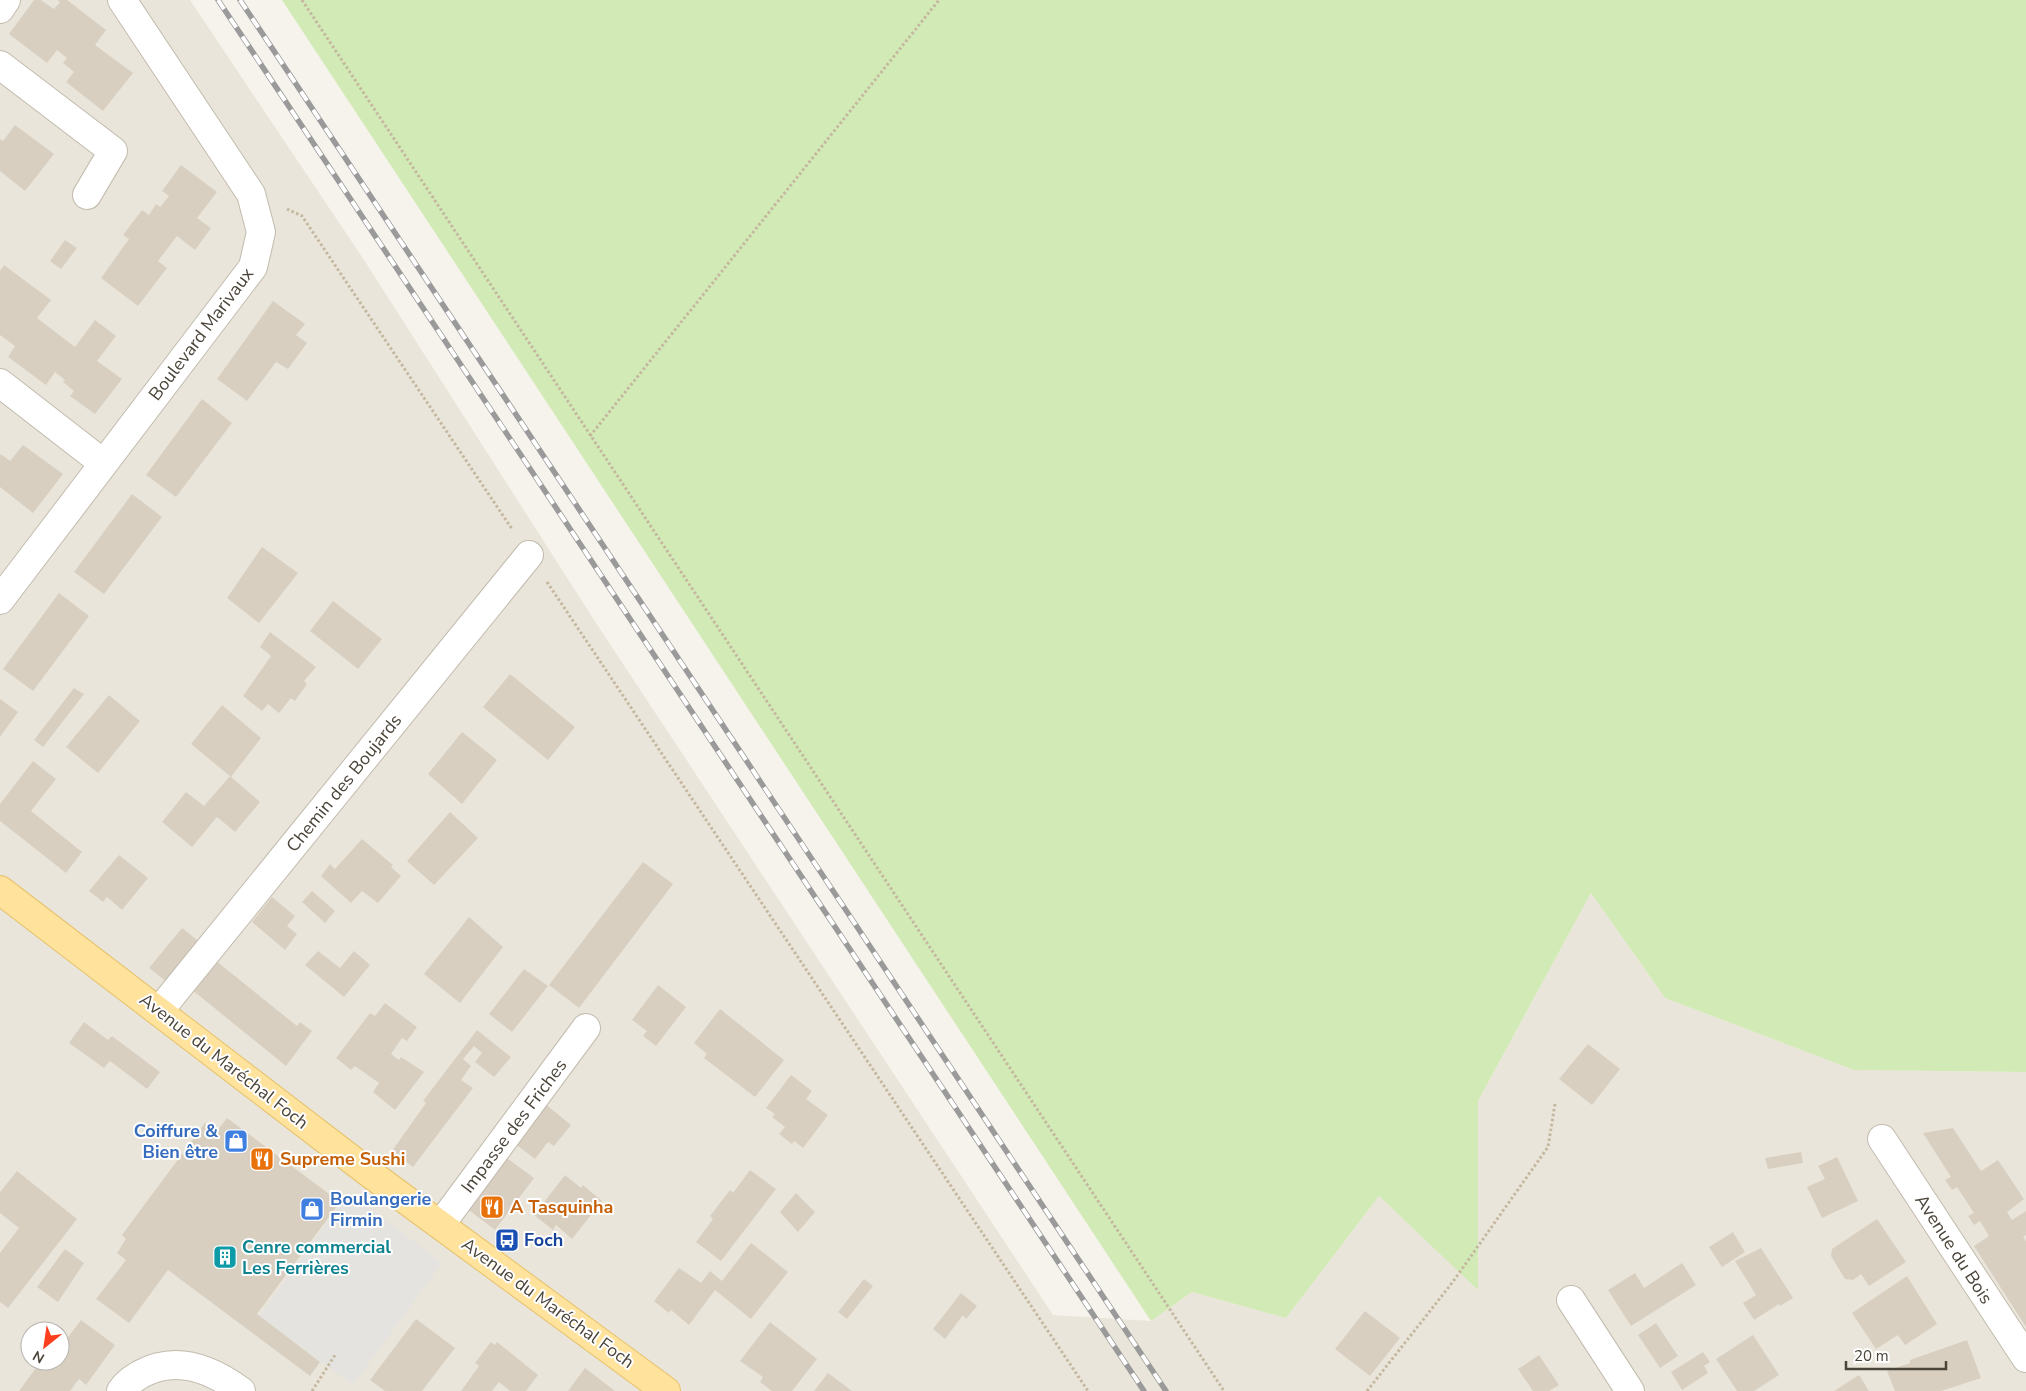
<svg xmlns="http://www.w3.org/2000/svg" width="2026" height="1391" font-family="'Nunito Sans',sans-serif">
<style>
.residential{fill:#eae5da;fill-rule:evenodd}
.green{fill:#d2eab5}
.parking{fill:#e5e3e0}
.building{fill:#d8cfc1}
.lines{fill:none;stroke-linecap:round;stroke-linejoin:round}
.street-casing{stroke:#c2bbae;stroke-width:30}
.primary-casing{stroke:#e6c16a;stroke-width:30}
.path{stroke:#c4b79f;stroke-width:3;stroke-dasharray:2.5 2.5;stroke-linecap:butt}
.street{stroke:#fff;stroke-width:28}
.primary{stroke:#ffe39c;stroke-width:28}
.rail-casing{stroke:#9a9a9a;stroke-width:5.5}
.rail{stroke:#fff;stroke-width:4;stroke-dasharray:11;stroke-linecap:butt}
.labels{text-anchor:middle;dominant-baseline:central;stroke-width:4;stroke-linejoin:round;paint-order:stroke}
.street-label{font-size:18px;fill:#4b4439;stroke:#fff}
.shop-label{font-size:18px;font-weight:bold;fill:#366cbe;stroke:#fff;text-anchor:end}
.food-label{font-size:18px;font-weight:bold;fill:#c56008;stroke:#fff;text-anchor:start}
.transit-label{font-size:18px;font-weight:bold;fill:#164399;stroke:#fff;text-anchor:start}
.culture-label{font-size:18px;font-weight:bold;fill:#0d838f;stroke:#fff;text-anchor:start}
</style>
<rect width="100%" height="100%" fill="#f6f3ec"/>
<path class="residential" d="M0,0H190L366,263L596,623L1053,1315L1151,1321L1192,1292L1286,1318L1379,1196L1478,1289V1101L1591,893L1665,998L1854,1070L2026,1072V1391H0ZM30,1331H60V1361H30Z"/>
<path class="green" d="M282,0H2026V1072L1854,1070L1665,998L1591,893L1478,1101V1290L1379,1196L1286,1318L1192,1292L1151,1321Z"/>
<path class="parking" d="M349,1192L442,1263L353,1385L259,1316Z"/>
<path class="building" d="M34,0H41L54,9L60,2L57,0H67L106,30L95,45L133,73L103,111L66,82L74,72L63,63L67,58L57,50L47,63L9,34Z
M15,125L54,154L25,191L0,171V139L3,141Z
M181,165L217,192L197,218L211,228L195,250L177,236L158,261L167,268L138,306L101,278L129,239L123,235L142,210L149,215L156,204L160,207L169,196L162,191Z
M65,240L77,248L61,269L50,261Z
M4,265L51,300L37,318L75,347L95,320L116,336L97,361L122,379L95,414L70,396L74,391L63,382L65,380L55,372L46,385L8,357L15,346L0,335V271Z
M273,301L305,324L296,335L307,343L288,369L276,362L247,401L217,379Z
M202,399L232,423L176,497L146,475Z
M23,445L63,474L33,513L0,487V456L1,454L10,461Z
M132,494L162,517L104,594L74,572Z
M262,547L298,573L259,623L227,598Z
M59,593L89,616L33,691L3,669Z
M333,601L382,639L358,669L310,631Z
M270,632L316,667L304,681L307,684L295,701L291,698L279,713L268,704L262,711L243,696L271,656L260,647Z
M510,674L575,727L548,760L483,707Z
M74,688L84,694L43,747L34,740Z
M109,695L140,721L98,773L66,747Z
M0,699L18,712L0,737Z
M222,705L261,738L231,777L191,744Z
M462,732L497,760L462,804L428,774Z
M33,761L56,779L31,811L82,852L66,873L0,821V804Z
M230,776L260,802L235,832L217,817L192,847L162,822L186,792L204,806Z
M450,812L478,838L434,885L407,861Z
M362,839L393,865L391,867L401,876L378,903L362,891L351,903L321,876L330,864L335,869Z
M119,855L148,878L122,910L107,897L103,902L89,891Z
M643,862L673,884L579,1008L549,985Z
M312,891L335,911L325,923L302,902Z
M272,897L295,916L287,926L297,934L285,950L252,922Z
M469,917L503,947L460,1003L424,974Z
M182,928L201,943L168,983L149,968Z
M318,951L340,968L354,951L370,965L344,997L305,965Z
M215,960L297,1026L300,1022L312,1031L286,1066L191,989Z
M524,969L548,986L512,1032L489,1014Z
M658,985L686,1007L656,1046L643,1036L647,1031L632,1020Z
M385,1003L417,1027L407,1041L402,1038L391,1054L399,1060L401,1057L424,1072L395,1110L373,1092L379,1083L355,1066L351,1070L336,1058L370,1013L375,1016Z
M720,1009L784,1060L755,1097L704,1058L707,1054L694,1043Z
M84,1022L108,1040L112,1036L160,1072L147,1089L110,1061L104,1068L69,1043Z
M477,1030L511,1057L494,1077L475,1062L482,1053L474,1046L463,1059L471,1066L461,1080L473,1088L413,1167L392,1151L426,1103L423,1101Z
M1588,1044L1620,1069L1592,1105L1559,1079Z
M791,1075L812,1091L806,1099L828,1115L803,1148L794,1141L792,1144L779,1134L785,1127L772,1117L775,1114L766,1108Z
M544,1103L571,1125L554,1146L548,1142L535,1159L514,1143Z
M227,1118L340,1202L257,1314L320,1362L310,1376L168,1270L129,1323L96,1299L126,1260L117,1253L126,1239L122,1235L205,1123L217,1131Z
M1953,1128L1981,1171L1998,1160L2024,1199L2007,1212L2012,1220L2026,1211V1235L2023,1237L2026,1241V1327L1974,1246L1989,1236L1980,1221L1974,1225L1968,1216L1974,1213L1957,1187L1952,1190L1945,1180L1951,1177L1923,1133Z
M1801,1152L1803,1163L1768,1169L1765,1158Z
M504,1156L534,1178L495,1230L465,1207Z
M1837,1157L1858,1201L1822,1218L1807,1187L1825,1179L1818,1166Z
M750,1170L776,1189L721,1261L696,1242L713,1219L710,1216L730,1190L733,1193Z
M17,1171L77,1219L8,1308L0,1302V1253L19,1228L0,1213V1192Z
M565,1175L581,1188L583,1185L602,1201L572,1239L556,1225L553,1230L534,1215Z
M796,1193L815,1212L798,1232L780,1212Z
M1877,1219L1906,1262L1869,1286L1861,1274L1853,1280L1845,1279L1831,1256L1832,1249Z
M1733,1232L1745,1252L1722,1267L1709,1247Z
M751,1243L788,1272L751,1319L715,1290L689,1325L671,1310L669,1313L654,1301L679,1268L701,1283L710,1271L722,1281Z
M1761,1248L1793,1298L1780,1306L1779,1304L1754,1320L1743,1303L1756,1295L1735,1261Z
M65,1249L84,1263L58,1302L37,1287Z
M1682,1263L1696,1285L1631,1326L1608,1290L1635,1273L1644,1288Z
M1907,1276L1937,1324L1905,1345L1898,1335L1876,1349L1852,1313Z
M864,1279L873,1286L847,1319L838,1312Z
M961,1293L977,1306L966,1319L963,1315L945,1339L933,1329Z
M1365,1311L1400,1338L1370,1376L1335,1349Z
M416,1319L455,1348L422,1391H385L370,1380Z
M81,1320L115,1345L86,1385L79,1379L70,1391H19L41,1361H60V1348Z
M770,1322L817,1359L792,1391H772L760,1382L763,1377L740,1361Z
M1656,1323L1678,1356L1660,1368L1638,1335Z
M1753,1335L1779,1375L1754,1391H1737L1716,1359Z
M1967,1340L1981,1378L1941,1391H1895L1887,1371L1910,1363V1360Z
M491,1342L495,1345L497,1342L538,1375L526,1391H510L499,1382L492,1391H461L479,1366L475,1363Z
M1703,1352L1710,1362L1704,1366L1708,1373L1682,1390L1671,1372Z
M1539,1355L1559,1385L1549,1391H1533L1518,1369Z
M585,1368L615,1391H568Z
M828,1373L852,1391H814Z
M1859,1375L1869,1391H1834Z"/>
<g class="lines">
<g class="street-casing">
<path id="street" d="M0,9L6,0
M0,65L113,151L87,195
M0,383L103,463
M0,600L253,267L261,232L251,194L122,0
M159,1011L529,555
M1882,1139L2026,1358
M441,1224L586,1028
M1571,1300L1630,1391
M121,1391C126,1383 133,1379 141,1374C176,1355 210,1368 241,1391"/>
</g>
<g class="primary-casing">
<path id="primary" d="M0,890L368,1172L666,1391"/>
</g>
<path class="path" d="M302,0L1224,1391
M287,209L302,216L512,529
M590,436L939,0
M547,582L1088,1391
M312,1391L335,1355
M1367,1391L1452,1283L1548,1147L1555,1104"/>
<use href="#street" class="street"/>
<use href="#primary" class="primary"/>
<g class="rail-casing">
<path id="rail" d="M218,0L1144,1391
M240,0L1166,1391"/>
</g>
<use href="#rail" class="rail"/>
</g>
<defs>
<g id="shop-square" transform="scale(1.25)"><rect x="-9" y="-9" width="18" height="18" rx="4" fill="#3f7fe0" stroke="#fff"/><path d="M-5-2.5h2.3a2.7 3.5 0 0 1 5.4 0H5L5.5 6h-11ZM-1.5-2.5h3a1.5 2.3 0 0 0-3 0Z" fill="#fff"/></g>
<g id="restaurant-square" transform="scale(1.25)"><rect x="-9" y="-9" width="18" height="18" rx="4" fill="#e8710a" stroke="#fff"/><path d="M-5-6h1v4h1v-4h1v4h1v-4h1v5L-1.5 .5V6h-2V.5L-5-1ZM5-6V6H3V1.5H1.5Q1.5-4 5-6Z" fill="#fff"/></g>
<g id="bus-square" transform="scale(1.25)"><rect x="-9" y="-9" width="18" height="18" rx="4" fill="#1a4fb4" stroke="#fff"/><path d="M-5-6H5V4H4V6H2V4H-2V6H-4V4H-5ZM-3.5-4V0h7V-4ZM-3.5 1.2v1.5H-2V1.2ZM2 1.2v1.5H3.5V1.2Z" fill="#fff"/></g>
<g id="building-square" transform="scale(1.25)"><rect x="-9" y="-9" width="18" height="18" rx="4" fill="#0f9aa8" stroke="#fff"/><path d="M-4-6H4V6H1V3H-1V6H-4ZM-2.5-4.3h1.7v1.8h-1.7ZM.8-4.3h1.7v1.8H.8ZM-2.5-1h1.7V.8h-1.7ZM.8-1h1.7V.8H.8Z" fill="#fff"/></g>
</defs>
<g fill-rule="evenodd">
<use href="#shop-square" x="236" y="1141"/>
<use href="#restaurant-square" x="262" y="1159"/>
<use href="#restaurant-square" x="492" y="1207"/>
<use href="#shop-square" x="312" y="1209"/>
<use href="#bus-square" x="507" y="1240"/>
<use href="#building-square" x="225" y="1257"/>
</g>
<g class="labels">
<g class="street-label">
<text transform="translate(201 334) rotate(-53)">Boulevard Marivaux</text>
<text transform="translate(344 783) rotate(-51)">Chemin des Boujards</text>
<text transform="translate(224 1061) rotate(38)">Avenue du Maréchal Foch</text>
<text transform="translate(514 1126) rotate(-53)">Impasse des Friches</text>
<text transform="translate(1954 1249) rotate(57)">Avenue du Bois</text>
<text transform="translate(548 1303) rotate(36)">Avenue du Maréchal Foch</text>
</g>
<g class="shop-label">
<text x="218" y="1131">Coiffure &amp;<tspan x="218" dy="21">Bien être</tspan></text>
<text x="330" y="1199" text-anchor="start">Boulangerie<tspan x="330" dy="21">Firmin</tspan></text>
</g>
<g class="food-label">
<text x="280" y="1159">Supreme Sushi</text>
<text x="510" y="1207">A Tasquinha</text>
</g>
<g class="transit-label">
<text x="524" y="1240">Foch</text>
</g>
<g class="culture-label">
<text x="242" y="1247">Cenre commercial<tspan x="242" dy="21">Les Ferrières</tspan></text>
</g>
</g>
<g transform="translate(45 1346) rotate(210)"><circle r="24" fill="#ffffff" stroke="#b7b4b0"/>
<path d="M0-4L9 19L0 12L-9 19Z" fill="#fc3f1d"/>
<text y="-8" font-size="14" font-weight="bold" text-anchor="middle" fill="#4b4439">N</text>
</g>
<path d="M1846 1361v8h100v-8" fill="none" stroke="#4b4439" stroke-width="2.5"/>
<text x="1854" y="1361" font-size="15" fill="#4b4439" stroke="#ffffff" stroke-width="4" paint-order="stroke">20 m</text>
</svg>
